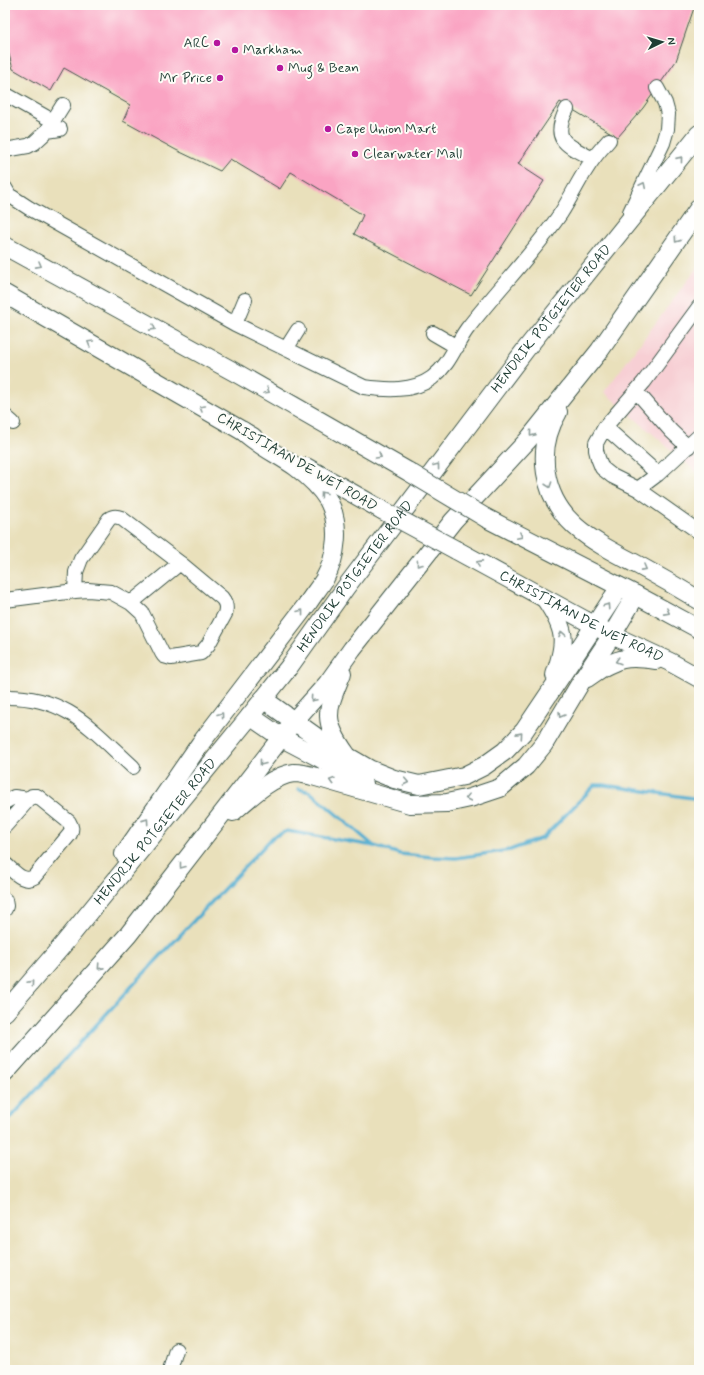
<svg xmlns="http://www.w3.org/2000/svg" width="704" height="1375" font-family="Mynerve,sans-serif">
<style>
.built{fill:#f7cfd4}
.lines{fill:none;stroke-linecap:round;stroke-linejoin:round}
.stream{stroke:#52add0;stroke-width:3.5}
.building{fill:#faa4c3}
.minor-casing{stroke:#3d5548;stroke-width:16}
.major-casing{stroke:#3d5548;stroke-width:20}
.minor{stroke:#fff;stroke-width:14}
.major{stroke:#fff;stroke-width:18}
.major-bridge-casing{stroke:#3d5548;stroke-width:20;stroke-linecap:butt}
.major-bridge{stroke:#fff;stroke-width:18}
.oneway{stroke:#8f9e9a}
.poi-dot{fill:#b5179e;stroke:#fdfcf7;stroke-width:1.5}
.labels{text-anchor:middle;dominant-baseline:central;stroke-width:4;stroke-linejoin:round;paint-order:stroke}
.poi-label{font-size:14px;fill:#1f3d34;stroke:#fdfcf7;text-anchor:start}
.street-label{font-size:14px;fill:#1f3d34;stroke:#fdfcf7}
</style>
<rect width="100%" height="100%" fill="#fdfcf7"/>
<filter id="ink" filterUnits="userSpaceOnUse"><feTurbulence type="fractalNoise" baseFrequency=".025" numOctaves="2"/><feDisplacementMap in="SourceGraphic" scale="8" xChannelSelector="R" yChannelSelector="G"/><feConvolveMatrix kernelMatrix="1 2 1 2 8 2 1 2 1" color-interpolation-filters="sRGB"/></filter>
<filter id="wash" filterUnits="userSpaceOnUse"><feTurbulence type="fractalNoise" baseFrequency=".012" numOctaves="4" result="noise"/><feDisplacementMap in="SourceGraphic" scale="16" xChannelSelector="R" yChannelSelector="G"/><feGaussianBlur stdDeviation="0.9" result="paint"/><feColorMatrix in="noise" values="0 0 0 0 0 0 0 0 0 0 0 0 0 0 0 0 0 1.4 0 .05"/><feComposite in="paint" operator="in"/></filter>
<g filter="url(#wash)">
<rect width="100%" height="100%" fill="#e9e0bb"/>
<path class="built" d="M 699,265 L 699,474 L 604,392 Z"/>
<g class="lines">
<path class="stream" d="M 299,789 L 310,792 L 374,846 L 400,854 L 432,857 L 456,858 L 510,850 L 543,838 L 595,785 L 604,785 L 699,799
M 5,1124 L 133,985 L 273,837 L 287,831 L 374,846"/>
</g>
<g id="blocks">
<path class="building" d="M 5,5 L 695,5 L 676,61 L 643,108 L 618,137 L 560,102 L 518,164 L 544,181 L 471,295 L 354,234 L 363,215 L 291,172 L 280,189 L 230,159 L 220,171 L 176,150 L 123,121 L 130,105 L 64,68 L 51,91 L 13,69 L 6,44 L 5,45 Z"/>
</g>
</g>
<g filter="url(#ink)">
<use href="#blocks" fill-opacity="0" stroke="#3d5548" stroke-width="1"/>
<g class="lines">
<g class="minor-casing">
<path id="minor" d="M 5,94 L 53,121 L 47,131
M 567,109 C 550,141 567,145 593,159
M 53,121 L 63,105
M 5,150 L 28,146 L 34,143 L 47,131 L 60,129
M 5,188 L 9,195 L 29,208 L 235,324 L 364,387 C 386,390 413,392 432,378 C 451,363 454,347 467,329 C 497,290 533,254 561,213 C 572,196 581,175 594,158 C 598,152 604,146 609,140
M 630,212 L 663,143 L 667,129 L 668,114 L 665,103 L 657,88
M 699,307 L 644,382 L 605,427 L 596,443 L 596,450 L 598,458 L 602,468 L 612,476 L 638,489 L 699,532
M 235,324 L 245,300
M 433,333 L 457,347
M 286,349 L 298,330
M 636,391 L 671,431 L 688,447
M 5,416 L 13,423
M 605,427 L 658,474
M 638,489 L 658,474 L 699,436
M 5,600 L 75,591 L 88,590 L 111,592 L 131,603 L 142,613 L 162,653 L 164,656 L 171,658 L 201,653 L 208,645 L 225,614 C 227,607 226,603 222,598 L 180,563 L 121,518 C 116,516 113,516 109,519 L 81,559 L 76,572 L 75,591
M 131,603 L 180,563
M 5,697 C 67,696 91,729 133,767
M 5,802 L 14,797 L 29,799
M 5,826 L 29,799 L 32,796 L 37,796 L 69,822 C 72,827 72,829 70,834 L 34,877 C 23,884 13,870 5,864
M 5,900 L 6,906 L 5,909
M 170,1370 L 176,1350"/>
</g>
<g class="major-casing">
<g id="major">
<path d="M 5,246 L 238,374 L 409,472"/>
<path d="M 5,294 L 253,437"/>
<path d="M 558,412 C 535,450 543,497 575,526 C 593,542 617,554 638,565 C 658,576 679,588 699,600"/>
<path d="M 306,467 L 382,510"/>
<path d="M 486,518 L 636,595 L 699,629"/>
<path id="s1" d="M 456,550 L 612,635 L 670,662 L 699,678"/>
<path d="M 546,600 C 566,630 567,641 555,675"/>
<path d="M 342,673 C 327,710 321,719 346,754"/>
<path d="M 587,678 C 595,673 603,666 612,663 C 626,656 641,658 656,660"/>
<path d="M 263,699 L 326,744 L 369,769 L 394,779 L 419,785 L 464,776 L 484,766 L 505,751 L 524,731 L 569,664 L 620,587"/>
<path d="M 250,716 L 282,738 L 320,758 L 364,784"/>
<path d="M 233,812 C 249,798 273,775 294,773 C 302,773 309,775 316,777 L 410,804 L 447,803 L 470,798 L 500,788 L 526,766 L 544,744 L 581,682 L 612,635 L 636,595"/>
<path d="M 124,854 L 200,744 L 308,603 C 313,595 319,588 324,580 C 337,557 341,524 328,500 C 320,487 308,476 296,467 C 278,454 260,447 243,431"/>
<path id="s2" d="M 5,1012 L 62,946 L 250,716 L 289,667 L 346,587 L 526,349 L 699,134"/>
<path d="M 5,1073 L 128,935 L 294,721 L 327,684 L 352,649 L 453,521 L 528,440 L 600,350 L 699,208"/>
</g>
</g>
<use href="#minor" class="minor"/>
<use href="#major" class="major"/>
<g class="major-bridge-casing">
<path id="major-bridge" d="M 409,472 L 486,518
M 382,510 L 456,550"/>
</g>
<use href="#major-bridge" class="major-bridge"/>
</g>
<defs><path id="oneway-chevron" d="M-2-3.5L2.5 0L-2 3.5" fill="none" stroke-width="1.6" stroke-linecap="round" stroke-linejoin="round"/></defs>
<g class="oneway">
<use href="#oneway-chevron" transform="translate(680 159) rotate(-51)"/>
<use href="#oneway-chevron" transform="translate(643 185) rotate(-64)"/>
<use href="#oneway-chevron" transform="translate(677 240) rotate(125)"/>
<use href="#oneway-chevron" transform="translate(39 265) rotate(29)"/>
<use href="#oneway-chevron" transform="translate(153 328) rotate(29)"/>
<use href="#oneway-chevron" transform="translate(90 343) rotate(-150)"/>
<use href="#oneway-chevron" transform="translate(267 391) rotate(30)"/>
<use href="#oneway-chevron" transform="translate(202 408) rotate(-150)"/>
<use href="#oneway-chevron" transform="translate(532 434) rotate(129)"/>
<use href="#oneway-chevron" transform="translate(379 456) rotate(30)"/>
<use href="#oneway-chevron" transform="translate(437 466) rotate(-53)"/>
<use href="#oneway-chevron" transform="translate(549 485) rotate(71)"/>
<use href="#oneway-chevron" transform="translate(323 494) rotate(-126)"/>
<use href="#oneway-chevron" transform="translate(520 536) rotate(27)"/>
<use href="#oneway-chevron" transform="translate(479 563) rotate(-151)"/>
<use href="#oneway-chevron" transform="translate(419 564) rotate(128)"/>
<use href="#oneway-chevron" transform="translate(644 568) rotate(29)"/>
<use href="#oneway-chevron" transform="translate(607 606) rotate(-56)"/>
<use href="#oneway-chevron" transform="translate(301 612) rotate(-52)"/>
<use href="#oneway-chevron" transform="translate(667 612) rotate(28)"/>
<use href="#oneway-chevron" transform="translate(562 634) rotate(-101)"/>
<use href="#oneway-chevron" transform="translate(618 661) rotate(163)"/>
<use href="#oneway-chevron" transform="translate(313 699) rotate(131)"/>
<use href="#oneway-chevron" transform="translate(221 715) rotate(-53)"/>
<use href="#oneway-chevron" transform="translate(561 715) rotate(121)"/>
<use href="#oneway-chevron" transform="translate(520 735) rotate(-48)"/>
<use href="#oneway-chevron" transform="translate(262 763) rotate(128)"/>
<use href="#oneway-chevron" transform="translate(332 781) rotate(-163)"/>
<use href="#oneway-chevron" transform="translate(406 782) rotate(12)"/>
<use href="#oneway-chevron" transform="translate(468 798) rotate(166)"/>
<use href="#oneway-chevron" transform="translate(146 821) rotate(-55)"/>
<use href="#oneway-chevron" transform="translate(182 866) rotate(128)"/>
<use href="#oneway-chevron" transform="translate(100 967) rotate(132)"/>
<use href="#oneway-chevron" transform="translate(31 983) rotate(-49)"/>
</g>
</g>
<g class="poi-dot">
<circle cx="217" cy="43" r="4"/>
<circle cx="235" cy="50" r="4"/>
<circle cx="280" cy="68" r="4"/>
<circle cx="220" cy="78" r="4"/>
<circle cx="328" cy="129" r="4"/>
<circle cx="355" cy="154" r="4"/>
</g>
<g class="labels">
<g class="poi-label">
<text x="209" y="43" text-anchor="end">ARC</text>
<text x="243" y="50">Markham</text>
<text x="288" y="68">Mug &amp; Bean</text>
<text x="212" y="78" text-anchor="end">Mr Price</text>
<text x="336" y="129">Cape Union Mart</text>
<text x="363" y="154">Clearwater Mall</text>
</g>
<g class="street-label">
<text stroke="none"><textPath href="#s2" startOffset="883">HENDRIK POTGIETER ROAD</textPath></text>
<text transform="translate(297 462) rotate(30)">CHRISTIAAN DE WET ROAD</text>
<text stroke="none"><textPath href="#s2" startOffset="559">HENDRIK POTGIETER ROAD</textPath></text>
<text stroke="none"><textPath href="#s1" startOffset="142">CHRISTIAAN DE WET ROAD</textPath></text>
<text stroke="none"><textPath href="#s2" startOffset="235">HENDRIK POTGIETER ROAD</textPath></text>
</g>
</g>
<rect width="704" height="1375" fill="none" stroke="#fdfcf7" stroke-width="20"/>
<g transform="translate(662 42) rotate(85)" stroke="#fdfcf7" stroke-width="3" paint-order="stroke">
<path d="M0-3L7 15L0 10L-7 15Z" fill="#1f3d34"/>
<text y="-6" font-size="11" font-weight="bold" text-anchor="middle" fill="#1f3d34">N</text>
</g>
</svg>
